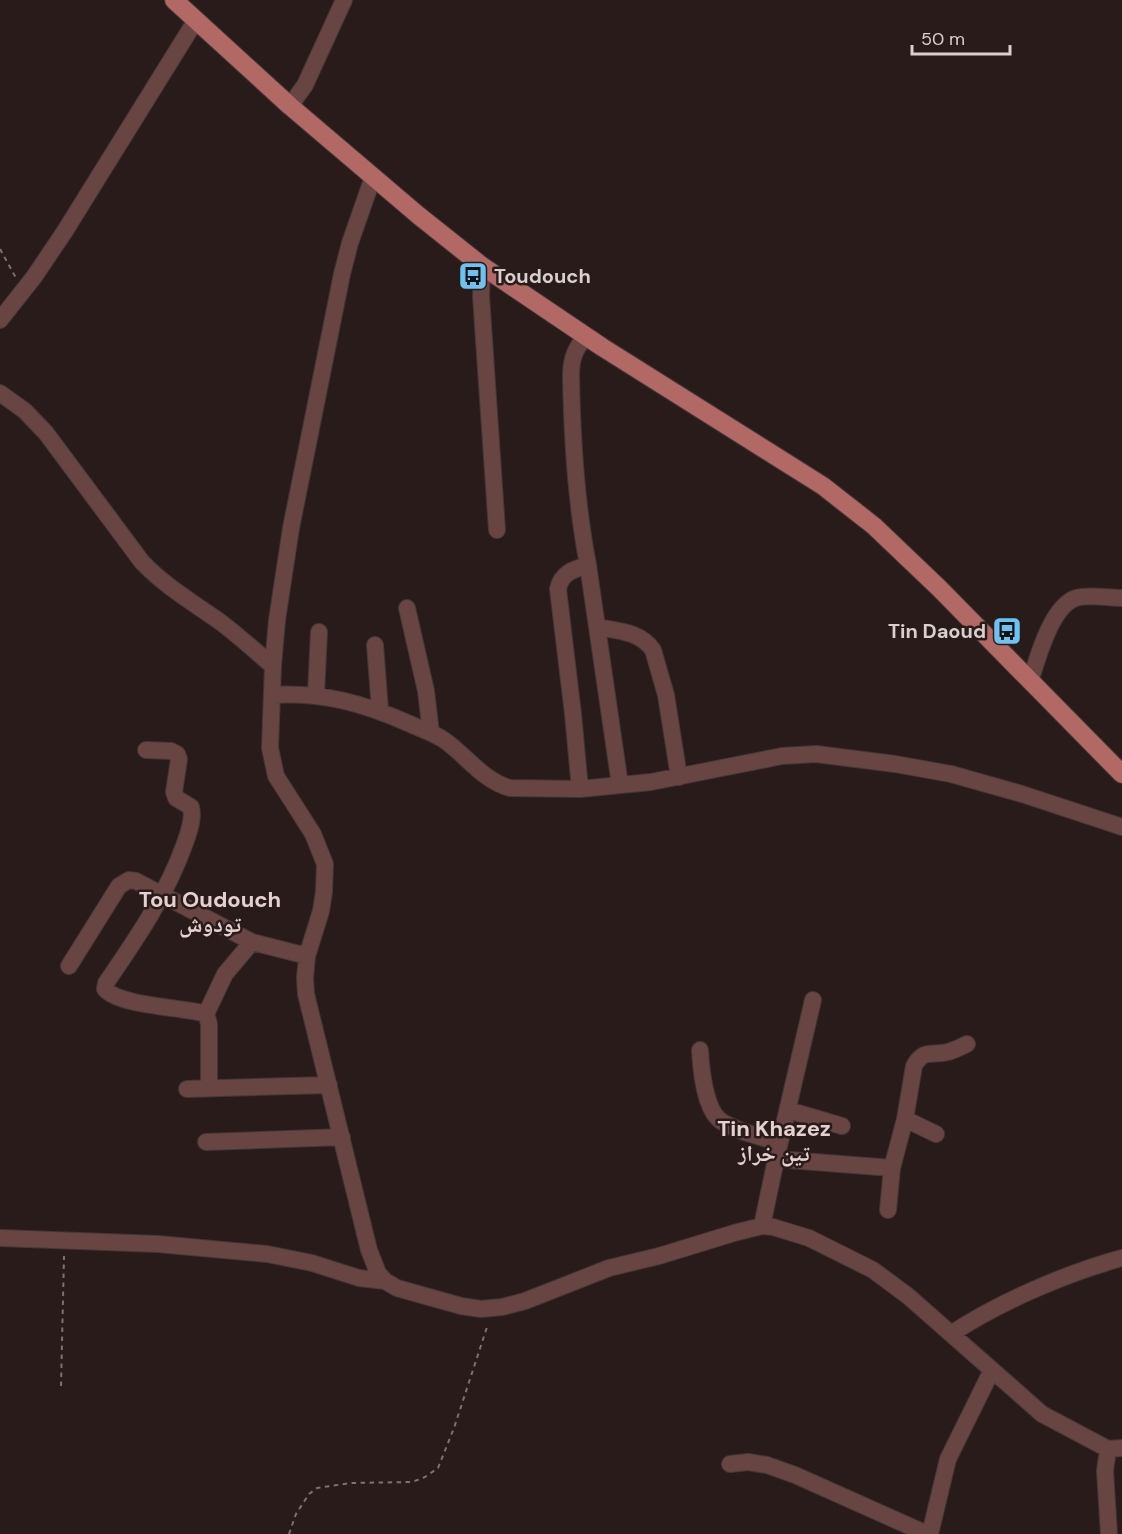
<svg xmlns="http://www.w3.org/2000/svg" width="1122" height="1534" font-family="'DM Sans','Noto Naskh Arabic',sans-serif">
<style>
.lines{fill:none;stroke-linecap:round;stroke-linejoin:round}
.minor-casing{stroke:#443837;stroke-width:18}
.major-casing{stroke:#443837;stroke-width:20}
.path{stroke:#7d7271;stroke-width:2;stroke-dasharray:4.5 4.5;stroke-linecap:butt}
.minor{stroke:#684543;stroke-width:16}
.major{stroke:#b26965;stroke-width:18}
.labels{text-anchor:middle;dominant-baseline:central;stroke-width:5;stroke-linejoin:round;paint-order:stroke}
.poi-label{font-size:20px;font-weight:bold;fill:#d9cfce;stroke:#281b1a;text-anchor:start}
.quarter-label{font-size:22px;font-weight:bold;fill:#e4d1cf;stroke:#281b1a}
</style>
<rect width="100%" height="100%" fill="#281b1a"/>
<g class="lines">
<g class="minor-casing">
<path id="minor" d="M 290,106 L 305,85 L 344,0
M 373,177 L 350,243 L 342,274 L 291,528 L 277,620 L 273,666 L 270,748 L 276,776 L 313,834 L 325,864 L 324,892 L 321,911 L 307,956 L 305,978 L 306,994 L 369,1250 L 378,1273 L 385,1281 L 397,1288 L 461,1306 L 481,1309 L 502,1307 L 525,1301 L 609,1268 L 659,1256 L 734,1233 L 762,1226 L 773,1227 L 809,1238 L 873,1270 L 908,1296 L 1042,1414 L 1108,1449 L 1122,1448
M 482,266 L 481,296 L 497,530
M 0,320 L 34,277 L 65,231 L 196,20
M 587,336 C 575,347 571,359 571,375 C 572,439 576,503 588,565
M 0,393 L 25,411 L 46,433 L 142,562 C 165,586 192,602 219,621 C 238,635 255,651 273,666
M 407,608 L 426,691 L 431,733
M 597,627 C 617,631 640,631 653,650 L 666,695 L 679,777
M 375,645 L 380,710
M 1030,682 C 1037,660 1051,606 1076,598 C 1089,594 1108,598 1122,598
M 316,694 L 319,632
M 272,695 C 323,692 363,703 410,724 C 421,729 434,733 444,740 C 466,755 483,781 510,788 L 580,789 L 651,782 L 782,756 L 816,754 L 895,764 L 951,774 L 1022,794 L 1122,827
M 146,750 L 171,751 L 177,754 L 179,759 L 174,792 L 176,798 L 191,807 C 194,818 189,832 185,843 C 167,894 137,938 106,983 L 105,989 C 119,1006 183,1007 206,1014 L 209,1024 L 209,1087
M 580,789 L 573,714 L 558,589 C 561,573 574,569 588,565 L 620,785
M 69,966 L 119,886 L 129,880 L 136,881 L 252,942 L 307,956
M 206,1014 L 225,974 L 252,942
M 700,1050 C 701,1069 705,1110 721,1121 C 737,1132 761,1136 779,1143
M 187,1089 L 329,1085
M 788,1110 L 842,1126
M 905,1119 L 936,1134
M 206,1142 L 342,1137
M 776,1159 L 813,1000
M 888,1210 L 892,1168 L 905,1119 L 914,1066 C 924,1048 932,1056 948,1052 C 955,1050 961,1047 967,1044
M 762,1226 L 776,1159 L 892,1168
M 0,1238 L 158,1244 L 267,1254 L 312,1263 L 359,1278 L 385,1281
M 951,1334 C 999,1302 1067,1273 1122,1258
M 1108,1449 L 1105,1471 L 1109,1534
M 730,1464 L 748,1462 L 767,1465 L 795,1475 L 927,1534
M 930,1534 L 948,1459 L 992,1370"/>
</g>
<g class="major-casing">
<path id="major" d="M 174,0 L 290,106 L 418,215 L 482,266 L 602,347 L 823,486 L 874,526 L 939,588 L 1122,774"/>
</g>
<path class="path" d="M 0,249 L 16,278
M 61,1386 L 64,1256
M 289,1534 L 296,1514 L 309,1494 L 317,1488 L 351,1483 L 412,1482 L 425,1477 L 438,1468 L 454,1428 L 488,1324"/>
<use href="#minor" class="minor"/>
<use href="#major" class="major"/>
</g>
<defs>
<g id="bus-square" transform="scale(1.5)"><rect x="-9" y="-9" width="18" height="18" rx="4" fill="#6cc3f2" stroke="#281b1a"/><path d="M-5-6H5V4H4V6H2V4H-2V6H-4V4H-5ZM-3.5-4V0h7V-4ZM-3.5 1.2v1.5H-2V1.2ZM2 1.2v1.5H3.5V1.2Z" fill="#111"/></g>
</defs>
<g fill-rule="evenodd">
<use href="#bus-square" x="473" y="276"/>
<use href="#bus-square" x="1007" y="631"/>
</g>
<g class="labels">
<g class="poi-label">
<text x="494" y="276">Toudouch</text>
<text x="986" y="631" text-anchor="end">Tin Daoud</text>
</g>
<g class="quarter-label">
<text x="210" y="899">Tou Oudouch<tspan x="210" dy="25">تودوش</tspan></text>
<text x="774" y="1128">Tin Khazez<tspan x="774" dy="25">تين خراز</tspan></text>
</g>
</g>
<path d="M912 45v9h98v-9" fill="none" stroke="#d9cfce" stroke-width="3"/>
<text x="921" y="45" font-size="18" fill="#d9cfce" stroke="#281b1a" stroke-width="4.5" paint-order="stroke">50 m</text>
</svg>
